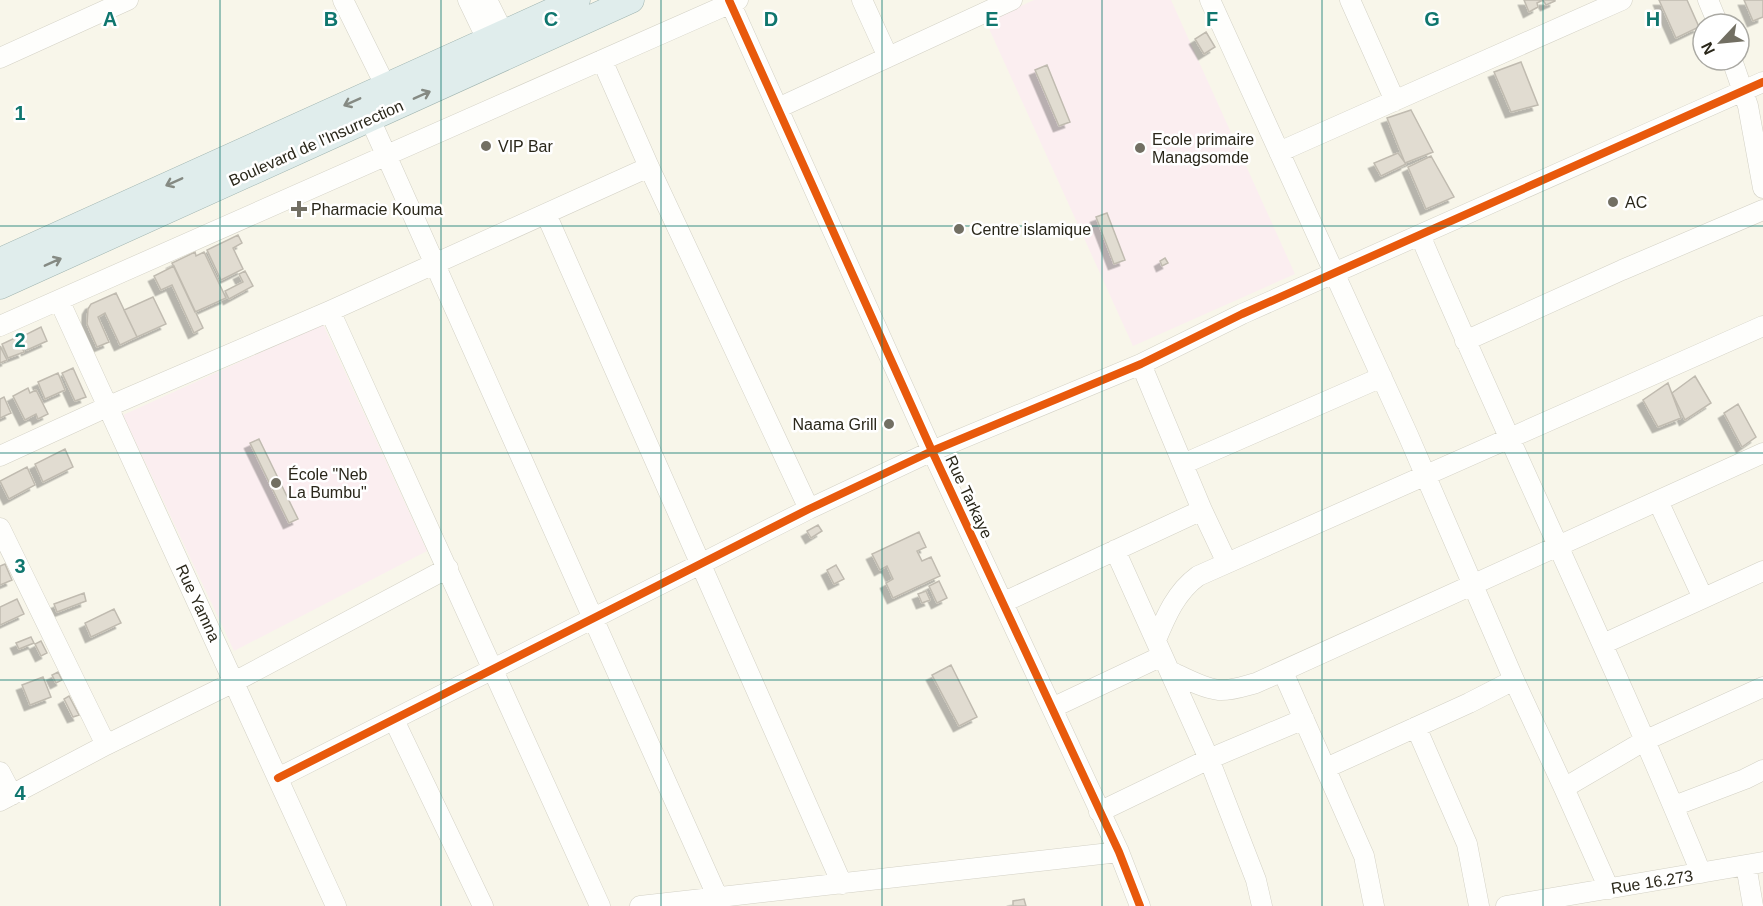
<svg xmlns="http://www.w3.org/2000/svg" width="1763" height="906" font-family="Helvetica,sans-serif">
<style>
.education{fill:#fbeef0}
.building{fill:#e1dcd1;stroke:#c0bbb0;stroke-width:1.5;filter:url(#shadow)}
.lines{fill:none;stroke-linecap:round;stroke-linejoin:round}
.minor-casing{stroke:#d3d1c5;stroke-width:21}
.major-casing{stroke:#9eb3af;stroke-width:27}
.minor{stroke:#fefefc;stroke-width:20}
.major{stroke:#e0edec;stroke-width:26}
.cycleway-casing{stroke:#fff;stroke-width:11}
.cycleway{stroke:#e8590c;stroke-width:8}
.oneway{stroke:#858a83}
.grid{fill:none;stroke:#0f766e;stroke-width:1.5;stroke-opacity:0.55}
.poi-dot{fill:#726f63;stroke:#fff;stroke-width:2}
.labels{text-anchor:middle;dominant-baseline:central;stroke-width:5;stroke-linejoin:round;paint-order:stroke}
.poi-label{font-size:16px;fill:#2a271a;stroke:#fff;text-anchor:start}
.street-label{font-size:16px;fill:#2a271a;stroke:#fff}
.grid-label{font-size:20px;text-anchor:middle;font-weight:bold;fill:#0f766e;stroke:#fff;stroke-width:5;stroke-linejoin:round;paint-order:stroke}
</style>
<defs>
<filter id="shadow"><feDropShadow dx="-5.5" dy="5.5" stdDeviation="0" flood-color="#0004"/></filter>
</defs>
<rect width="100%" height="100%" fill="#f8f6ea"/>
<path class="education" d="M 1034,0 L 1171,0 L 1295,274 L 1133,346 L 986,22 Z
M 323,324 L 427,551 L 234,651 L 123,415 Z"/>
<path class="building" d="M 1524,0 L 1555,0 L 1555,1 L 1546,5 L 1543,0 L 1537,3 L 1538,7 L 1529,12 Z
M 1659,0 L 1687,0 L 1699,27 L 1676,38 Z
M 1744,0 L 1763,0 L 1763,17 L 1753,21 Z
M 1206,32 L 1215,47 L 1204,54 L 1195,39 Z
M 1521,62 L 1538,105 L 1511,112 L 1494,72 Z
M 1047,65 L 1070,122 L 1059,126 L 1035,70 Z
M 1411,110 L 1433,152 L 1405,163 L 1387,118 Z
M 1398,153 L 1406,164 L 1381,176 L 1374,163 Z
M 1431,156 L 1454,197 L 1426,209 L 1408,167 Z
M 1107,213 L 1125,260 L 1114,264 L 1096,217 Z
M 238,235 L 242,243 L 233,248 L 243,269 L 221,280 L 207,250 Z
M 195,252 L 196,256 L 204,252 L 226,298 L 195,312 L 172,263 Z
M 1165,258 L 1168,263 L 1162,266 L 1160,261 Z
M 174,266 L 203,328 L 194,333 L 172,285 L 161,290 L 154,276 Z
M 245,271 L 253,286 L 229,299 L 225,291 L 243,282 L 239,274 Z
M 116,293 L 137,337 L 120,345 L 105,313 L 98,317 L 109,342 L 97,347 L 87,324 L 88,309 L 91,304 Z
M 153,297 L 166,324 L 137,337 L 124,310 Z
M 41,327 L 47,341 L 27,350 L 21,337 Z
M 17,337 L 24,352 L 8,358 L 2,344 Z
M 0,346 L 7,360 L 0,363 Z
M 73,368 L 86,397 L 75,401 L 62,373 Z
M 58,373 L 65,390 L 45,399 L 38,382 Z
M 1695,376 L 1711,403 L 1685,420 L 1672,393 Z
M 1668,383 L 1681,418 L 1658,427 L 1643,400 Z
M 28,388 L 30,393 L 36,390 L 48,414 L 38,419 L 36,414 L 25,420 L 13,396 Z
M 4,397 L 11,413 L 0,418 L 0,399 Z
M 1738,404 L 1756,437 L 1742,447 L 1724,413 Z
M 259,439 L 298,519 L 289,523 L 250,443 Z
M 65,449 L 73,467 L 43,482 L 35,464 Z
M 27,467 L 35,485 L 9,499 L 0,481 Z
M 818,525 L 822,531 L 811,538 L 807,531 Z
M 919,532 L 926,547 L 917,551 L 922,561 L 931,557 L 940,576 L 893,598 L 886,583 L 893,579 L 887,566 L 880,570 L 872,554 Z
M 5,564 L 12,580 L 0,585 L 0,566 Z
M 836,565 L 844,579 L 834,584 L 827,570 Z
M 939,581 L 947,598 L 937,603 L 929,586 Z
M 926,591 L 930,600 L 922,603 L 918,594 Z
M 84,593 L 86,601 L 57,612 L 54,604 Z
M 17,599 L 24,614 L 0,625 L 0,607 Z
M 114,609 L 121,623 L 91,637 L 85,623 Z
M 31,637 L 34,643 L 19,649 L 16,643 Z
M 41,641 L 47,653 L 41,656 L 35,644 Z
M 951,665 L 977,717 L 959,726 L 932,675 Z
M 58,672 L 62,680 L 56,683 L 52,675 Z
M 43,677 L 51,697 L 30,705 L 22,685 Z
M 69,696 L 79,715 L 73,717 L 64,699 Z
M 1024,899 L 1026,906 L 1013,906 L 1013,901 Z"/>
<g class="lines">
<g class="minor-casing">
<path id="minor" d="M 343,0 L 386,87
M 468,0 L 493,52
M 487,0 L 510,46
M 729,0 L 932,451 L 1119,852 L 1140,906
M 862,0 L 888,57
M 1210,0 L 1408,435 L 1514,680 L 1564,788 L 1609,889
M 1350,0 L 1395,101
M 1708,0 L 1718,24
M 0,58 L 128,0
M 602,60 L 649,167 L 809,509
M 1732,60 L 1748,106 L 1763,188
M 778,108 L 1012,0
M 370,119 L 718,898
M 1279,152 L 1622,0
M 546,214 L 842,884
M 1420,235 C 1511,449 1613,658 1701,873
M 59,300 L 336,906
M 330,311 L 600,906
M 0,326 L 738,0
M 1465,341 L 1622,270 L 1763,210
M 1141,364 L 1202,510 L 1227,563
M 0,456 L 107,407 L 330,311 L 649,167
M 1183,464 L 1382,377
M 1658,501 L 1703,598
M 0,528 L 106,745
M 1115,550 L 1209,759 L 1256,880 L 1262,906
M 1004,602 L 1202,510
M 1156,640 C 1166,616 1176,592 1198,576 L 1763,326
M 1603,644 L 1763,571
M 1170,671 C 1185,678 1202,688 1219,690 C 1231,691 1244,686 1256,683 L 1763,453
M 1283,672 L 1364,856 L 1374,906
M 1052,708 L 1162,656
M 394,720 L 483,906
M 1416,727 L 1467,844 L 1479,906
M 1326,768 L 1469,703 L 1514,680
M 0,772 L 12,795
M 278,778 L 809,509 L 932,451 L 1141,364 L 1242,314 L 1763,82
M 1564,788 L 1644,741 L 1763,687
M 0,801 L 106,745 L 234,682 L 448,568
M 1674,806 L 1745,779 L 1763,770
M 1099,812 L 1209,759 L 1304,719
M 1746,865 L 1753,906
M 640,906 L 1119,852
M 1506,906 L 1763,862"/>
</g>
<g class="major-casing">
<path id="major" d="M 0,261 L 577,0
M 0,286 L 631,0"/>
</g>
<use href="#minor" class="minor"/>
<use href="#major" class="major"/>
<g class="cycleway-casing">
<path id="cycleway" d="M 729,0 L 932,451 L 1119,852 L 1140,906
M 278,778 L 809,509 L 932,451 L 1141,364 L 1242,314 L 1763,82"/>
</g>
<use href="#cycleway" class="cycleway"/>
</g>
<defs><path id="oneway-shaft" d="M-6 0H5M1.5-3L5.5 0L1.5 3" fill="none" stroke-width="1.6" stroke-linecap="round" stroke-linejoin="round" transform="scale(1.5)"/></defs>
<g class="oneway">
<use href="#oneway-shaft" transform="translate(422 95) rotate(-24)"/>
<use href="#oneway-shaft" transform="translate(352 102) rotate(156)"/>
<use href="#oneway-shaft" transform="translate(174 182) rotate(156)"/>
<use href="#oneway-shaft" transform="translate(53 262) rotate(-24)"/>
</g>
<path class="grid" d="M 220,0 L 220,906M 441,0 L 441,906M 661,0 L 661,906M 882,0 L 882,906M 1102,0 L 1102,906M 1322,0 L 1322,906M 1543,0 L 1543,906M 0,226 L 1763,226M 0,453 L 1763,453M 0,680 L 1763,680"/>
<g class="poi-dot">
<circle cx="486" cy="146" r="6"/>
<circle cx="1140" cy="148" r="6"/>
<circle cx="1613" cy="202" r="6"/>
<path d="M296 200h6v6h6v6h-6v6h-6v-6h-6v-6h6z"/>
<circle cx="959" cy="229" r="6"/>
<circle cx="889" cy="424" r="6"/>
<circle cx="276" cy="483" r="6"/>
</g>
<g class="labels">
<g class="poi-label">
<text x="1152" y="139">Ecole primaire<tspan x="1152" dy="18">Managsomde</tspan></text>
<text x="498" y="146">VIP Bar</text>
<text x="1625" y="202">AC</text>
<text x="311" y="209">Pharmacie Kouma</text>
<text x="971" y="229">Centre islamique</text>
<text x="877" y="424" text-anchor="end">Naama Grill</text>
<text x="288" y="474">École "Neb<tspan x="288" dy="18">La Bumbu"</tspan></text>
</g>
<g class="street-label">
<text transform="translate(316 143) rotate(-24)">Boulevard de l'Insurrection</text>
<text transform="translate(969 497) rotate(65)">Rue Tarkaye</text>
<text transform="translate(198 603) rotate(65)">Rue Yamna</text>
<text transform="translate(1652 882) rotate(-9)">Rue 16.273</text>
</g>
</g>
<g class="grid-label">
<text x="110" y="26">A</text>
<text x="331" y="26">B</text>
<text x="551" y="26">C</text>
<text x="771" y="26">D</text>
<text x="992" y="26">E</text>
<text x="1212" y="26">F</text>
<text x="1432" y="26">G</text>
<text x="1653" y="26">H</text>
<text x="20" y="120">1</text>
<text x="20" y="347">2</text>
<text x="20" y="573">3</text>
<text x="20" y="800">4</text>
</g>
<g transform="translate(1721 42) rotate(244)"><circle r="28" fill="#ffffff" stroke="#aaa9a3" stroke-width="1.5"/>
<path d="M0-4.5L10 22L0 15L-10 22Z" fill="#726f63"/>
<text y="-9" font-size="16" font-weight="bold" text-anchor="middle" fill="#2a271a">N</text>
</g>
</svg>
